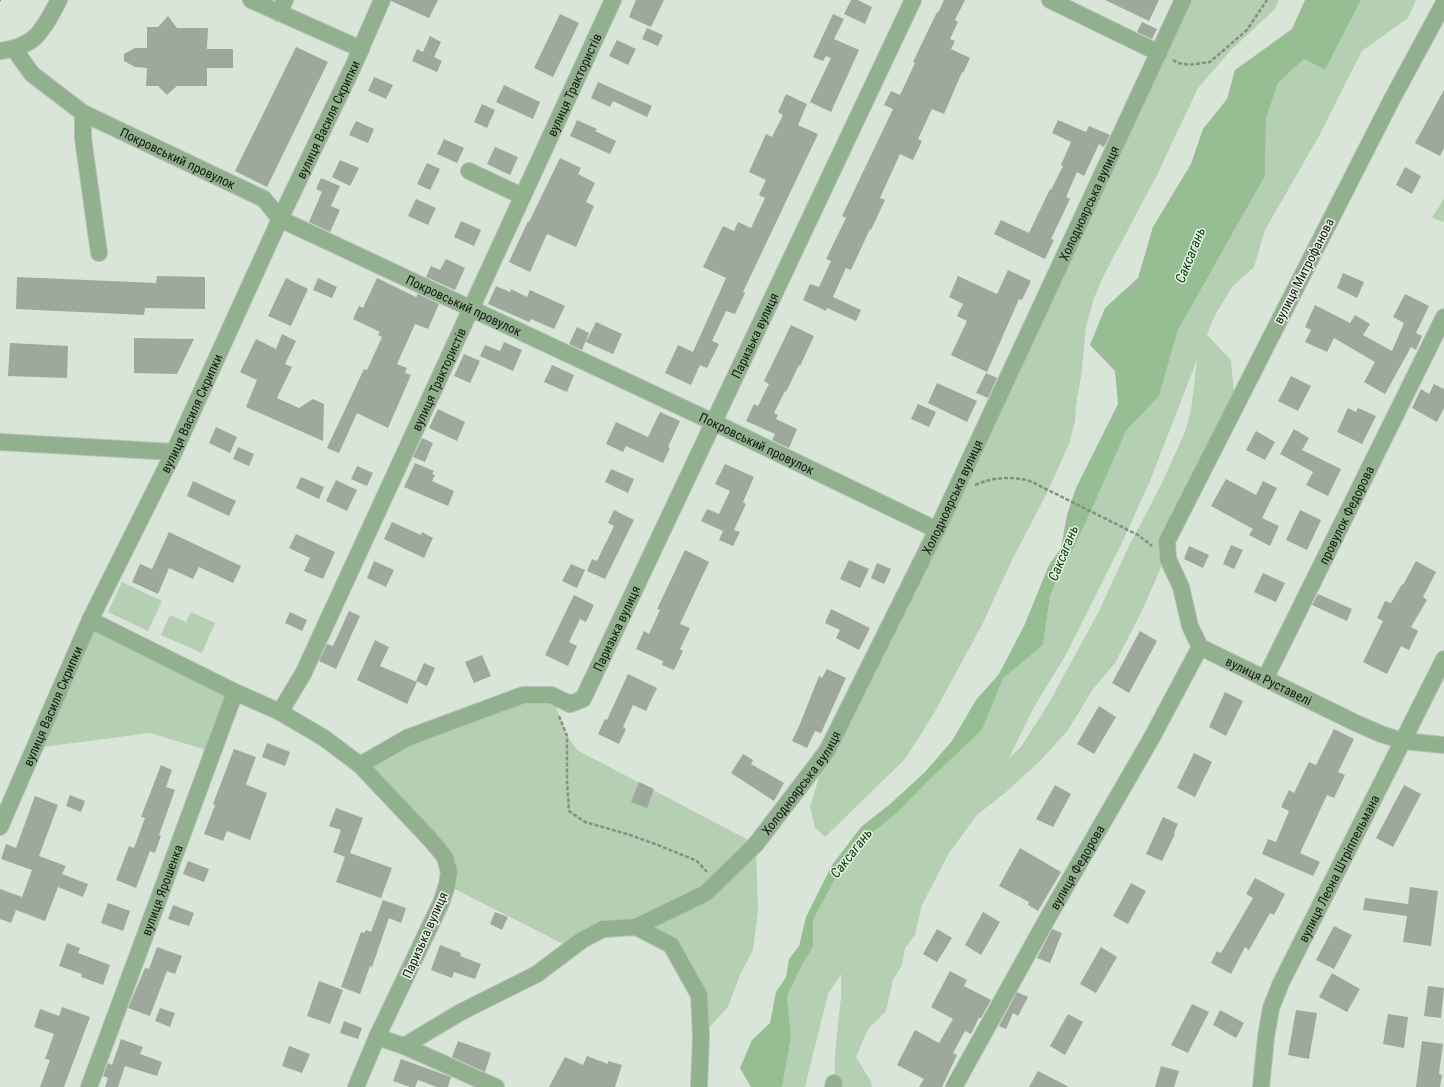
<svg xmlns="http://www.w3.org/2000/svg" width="1444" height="1087" font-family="'Roboto Condensed',sans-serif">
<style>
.green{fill:#b5cfb2;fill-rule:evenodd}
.water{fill:#97bd92}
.building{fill:#9ea89d}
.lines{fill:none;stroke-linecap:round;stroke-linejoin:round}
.minor-casing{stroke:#b7c0b6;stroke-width:18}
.path{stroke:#868e85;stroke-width:2.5;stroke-dasharray:4 2;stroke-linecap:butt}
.minor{stroke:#91b08d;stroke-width:16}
.labels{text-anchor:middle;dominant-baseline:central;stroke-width:3;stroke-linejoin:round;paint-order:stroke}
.street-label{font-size:13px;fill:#151814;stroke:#e7f2e6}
.water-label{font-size:14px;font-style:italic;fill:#013900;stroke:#e7f2e6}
</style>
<rect width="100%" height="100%" fill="#dae5d9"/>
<path class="green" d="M 1183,0 L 1279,0 L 1275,9 L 1232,49 L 1198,88 L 1157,175 L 1105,273 L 1094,298 L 1086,327 L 1081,377 L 1076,405 L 1075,421 L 1069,444 L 1046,495 L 1012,560 L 983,623 L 933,715 L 905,759 L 825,837 L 815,828 L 810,807 L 827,751 Z
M 1361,0 L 1386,0 L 1386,1 L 1388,0 L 1416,0 L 1408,18 L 1362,51 L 1319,136 L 1265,230 L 1254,267 L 1232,287 L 1214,317 L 1207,335 L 1231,360 L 1234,393 L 1156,579 L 1140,615 L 1115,663 L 1093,689 L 1068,730 L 1041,760 L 1005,793 L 977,815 L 949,853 L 922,905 L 915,935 L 905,948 L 902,965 L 893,980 L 886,1011 L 868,1029 L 856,1057 L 870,1080 L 872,1087 L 834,1087 L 835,1053 L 841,997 L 841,974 L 828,994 L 805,1087 L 782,1087 L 791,1038 L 787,996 L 802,965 L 813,947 L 813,920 L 839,872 L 868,836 L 897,813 L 927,782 L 982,730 L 1003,677 L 1043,645 L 1050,597 L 1059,574 L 1073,549 L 1092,509 L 1126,431 L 1159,396 L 1178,330 L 1265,176 L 1266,119 L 1278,83 L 1304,59 L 1321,68 L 1334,53 ZM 1197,360 L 1191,410 L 1185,432 L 1162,483 L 1128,548 L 1099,611 L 1049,703 L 1021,747 L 1009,758 L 1034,707 L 1067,653 L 1121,545 L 1150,481 Z
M 1444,198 L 1444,222 L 1432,218 Z
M 122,582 L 162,601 L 148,631 L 108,612 Z
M 191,612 L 215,623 L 202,653 L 161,635 L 170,615 L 186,622 Z
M 90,620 L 235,692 L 213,752 L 150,733 L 35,748 Z
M 551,695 L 567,736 L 577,750 L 756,844 L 758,911 L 753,950 L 740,975 L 728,1007 L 701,1036 L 699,995 L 671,945 L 636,927 L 603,929 L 571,948 L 447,885 L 449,872 L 360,765 L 407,738 Z"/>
<path class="water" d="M 1305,0 L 1361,0 L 1325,70 L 1304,59 L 1278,83 L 1266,119 L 1265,176 L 1178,330 L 1159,396 L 1126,431 L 1092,509 L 1073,549 L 1059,574 L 1050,597 L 1043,645 L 1003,678 L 982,730 L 927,782 L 897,813 L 868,836 L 839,872 L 813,920 L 813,947 L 802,965 L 787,996 L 791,1038 L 782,1087 L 751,1087 L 740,1068 L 752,1040 L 770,1023 L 776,992 L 786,977 L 789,959 L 799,946 L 806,917 L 832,865 L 861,827 L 889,805 L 925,772 L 952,741 L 976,700 L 999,674 L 1024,626 L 1049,565 L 1061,548 L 1067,515 L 1076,488 L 1118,404 L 1115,371 L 1090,345 L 1105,308 L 1138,278 L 1153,227 L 1191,164 L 1203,129 L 1227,99 L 1235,70 L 1292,29 Z"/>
<path class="building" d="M 391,0 L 438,0 L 429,18 L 391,1 Z
M 636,0 L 664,0 L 651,27 L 629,17 Z
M 851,0 L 858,0 L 872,7 L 865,24 L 844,14 Z
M 944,0 L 965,0 L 955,20 L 958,22 L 950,39 L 955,41 L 951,49 L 970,58 L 963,73 L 962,72 L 944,114 L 932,109 L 918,139 L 922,141 L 913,160 L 900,154 L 880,198 L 885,200 L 871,230 L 870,229 L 851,270 L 846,268 L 833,297 L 861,310 L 856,321 L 827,308 L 826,311 L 803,300 L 810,284 L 819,287 L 831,261 L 826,259 L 846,218 L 842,216 L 893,109 L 884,105 L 891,91 L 900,95 L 915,63 L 913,62 L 937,12 L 938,13 Z
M 1105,0 L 1159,0 L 1149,21 Z
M 560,14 L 579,23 L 553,77 L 534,68 Z
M 833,14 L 844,19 L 834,39 L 859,50 L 831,112 L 810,102 L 831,58 L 826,56 L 823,61 L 813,57 Z
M 168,16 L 177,28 L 208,28 L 207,49 L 233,49 L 233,68 L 207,68 L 207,86 L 177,86 L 167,95 L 158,86 L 146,86 L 147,68 L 135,67 L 124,61 L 124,54 L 135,48 L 147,48 L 147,27 L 158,27 Z
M 1142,22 L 1157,29 L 1152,39 L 1137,32 Z
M 647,28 L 663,35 L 658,46 L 642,39 Z
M 430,36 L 441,42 L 434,57 L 442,61 L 437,72 L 412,61 L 417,49 L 423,52 Z
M 617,40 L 636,49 L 628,65 L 609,56 Z
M 296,47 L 328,62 L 267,187 L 235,171 Z
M 374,77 L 393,85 L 386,99 L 368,91 Z
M 598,82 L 652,106 L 647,117 L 613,101 L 610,107 L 591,98 Z
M 504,85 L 540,102 L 533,119 L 496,102 Z
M 1444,90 L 1444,148 L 1440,156 L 1415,143 Z
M 786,94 L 807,104 L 798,125 L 818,134 L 743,292 L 745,293 L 735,314 L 726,311 L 712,341 L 719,344 L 707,368 L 700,365 L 691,385 L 665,373 L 678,345 L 693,352 L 726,278 L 703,267 L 723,226 L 734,231 L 738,222 L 751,228 L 765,198 L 759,195 L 766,180 L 749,172 L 766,134 L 772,137 L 783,115 L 778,112 Z
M 482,104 L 495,110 L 487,128 L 474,122 Z
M 577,120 L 597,129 L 595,131 L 616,141 L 610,154 L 570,136 Z
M 1058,120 L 1086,132 L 1089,126 L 1110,135 L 1104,147 L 1099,144 L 1084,176 L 1077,172 L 1066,197 L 1070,199 L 1051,239 L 1054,240 L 1045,259 L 994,234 L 1001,220 L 1029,233 L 1050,189 L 1051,190 L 1063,166 L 1061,165 L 1071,142 L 1052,133 Z
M 356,121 L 374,129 L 368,143 L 349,135 Z
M 444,139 L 464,148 L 457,163 L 437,154 Z
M 495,147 L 518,157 L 510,175 L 487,164 Z
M 560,158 L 581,168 L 578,174 L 595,183 L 586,202 L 594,206 L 576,247 L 547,234 L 530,272 L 509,262 L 528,221 L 529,222 Z
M 340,160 L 359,168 L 350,186 L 332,177 Z
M 427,163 L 440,169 L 430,190 L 417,184 Z
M 1405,167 L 1421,176 L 1412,194 L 1396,185 Z
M 321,178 L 340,186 L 331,206 L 340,210 L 330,232 L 309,222 L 322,192 L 316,189 Z
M 416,199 L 436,208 L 428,225 L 408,216 Z
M 461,221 L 481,230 L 474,246 L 454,237 Z
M 446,259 L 465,268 L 455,290 L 426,277 L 431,266 L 440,270 Z
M 1008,270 L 1031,281 L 1022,300 L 1019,299 L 987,372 L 951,355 L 967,321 L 957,316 L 963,304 L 949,297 L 958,276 L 997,294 Z
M 1343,273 L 1364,282 L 1357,298 L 1337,288 Z
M 157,276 L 205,277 L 205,309 L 145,308 L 144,315 L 16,309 L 17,277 L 156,283 Z
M 286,278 L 308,289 L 291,326 L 268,316 Z
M 318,278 L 337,287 L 332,298 L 313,290 Z
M 377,278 L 416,297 L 418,294 L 439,304 L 428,329 L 415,324 L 397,364 L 407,368 L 405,373 L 411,375 L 388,428 L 357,413 L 339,453 L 327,448 L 364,369 L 367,370 L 382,337 L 378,335 L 380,332 L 353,319 L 359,306 L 363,308 Z
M 496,286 L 510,292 L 511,289 L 527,297 L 530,290 L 565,306 L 554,329 L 531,319 L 529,322 L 488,304 Z
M 1405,294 L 1429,306 L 1416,333 L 1422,336 L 1416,350 L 1411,347 L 1385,394 L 1364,382 L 1375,362 L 1334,338 L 1327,352 L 1305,342 L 1311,330 L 1305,327 L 1315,305 L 1350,323 L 1355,315 L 1370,324 L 1363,335 L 1392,351 L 1404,323 L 1393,317 Z
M 596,322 L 622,334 L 613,354 L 586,342 Z
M 791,325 L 814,336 L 800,366 L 799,365 L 786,392 L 785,391 L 774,413 L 778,415 L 776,419 L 797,429 L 789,448 L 772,440 L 775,434 L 746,421 L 754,404 L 758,406 L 769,384 L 764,381 Z
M 577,327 L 589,333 L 582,350 L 569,344 Z
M 282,334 L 296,341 L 285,364 L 292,367 L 277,398 L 299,408 L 313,399 L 324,404 L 323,441 L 246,407 L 257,380 L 240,372 L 256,339 L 276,349 Z
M 134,338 L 194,339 L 177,374 L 134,373 Z
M 504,342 L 522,350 L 513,371 L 480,356 L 485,345 L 500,351 Z
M 10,343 L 68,346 L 67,378 L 8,376 Z
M 464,354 L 480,361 L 470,383 L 454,376 Z
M 552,365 L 574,375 L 567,392 L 544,382 Z
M 986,373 L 997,378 L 988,398 L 976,393 Z
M 1291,376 L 1311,386 L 1298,411 L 1278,401 Z
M 937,383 L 977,401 L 967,422 L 928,403 Z
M 1434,384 L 1444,389 L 1444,408 L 1437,422 L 1412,408 L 1421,389 L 1429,394 Z
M 918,404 L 936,412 L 929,427 L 911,419 Z
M 1348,408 L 1356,412 L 1358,408 L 1376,416 L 1362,444 L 1337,432 Z
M 438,409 L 465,422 L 457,441 L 429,428 Z
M 660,412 L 680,421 L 668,447 L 670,448 L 663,463 L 626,446 L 623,452 L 606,444 L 616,422 L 648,437 Z
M 216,427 L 237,437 L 230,453 L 209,443 Z
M 1294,429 L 1309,438 L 1302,450 L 1341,469 L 1328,496 L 1306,485 L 1313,472 L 1280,454 Z
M 1256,431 L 1275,442 L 1265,460 L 1246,450 Z
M 422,438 L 433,443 L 425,462 L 413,457 Z
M 238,447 L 254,454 L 249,466 L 233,459 Z
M 415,463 L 434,471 L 432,474 L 435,475 L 432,481 L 454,491 L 448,506 L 404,487 Z
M 725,464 L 754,477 L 743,502 L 746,504 L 734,530 L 740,532 L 733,546 L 719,540 L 723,531 L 701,521 L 707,509 L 719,514 L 730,491 L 715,484 Z
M 357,466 L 373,473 L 367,486 L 351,479 Z
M 611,469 L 634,479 L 628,493 L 605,482 Z
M 301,477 L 324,487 L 319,499 L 296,488 Z
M 1226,479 L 1256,495 L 1263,481 L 1277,488 L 1262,518 L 1279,526 L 1270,546 L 1249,535 L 1253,529 L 1211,506 Z
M 336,480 L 357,490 L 347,511 L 326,501 Z
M 193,481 L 236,501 L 229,516 L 187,496 Z
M 614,510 L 634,520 L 605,579 L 587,571 L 592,559 L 597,561 L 614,526 L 608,523 Z
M 1300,510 L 1321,520 L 1307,550 L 1286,540 Z
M 392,522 L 421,535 L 422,532 L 433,538 L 424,558 L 384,539 Z
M 169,532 L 241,566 L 233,583 L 199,567 L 193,579 L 169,568 L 158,594 L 132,582 L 140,564 L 152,569 Z
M 296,534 L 335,552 L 323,579 L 304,571 L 310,558 L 289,548 Z
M 1231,545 L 1243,550 L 1234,569 L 1223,564 Z
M 1189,546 L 1209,555 L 1203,568 L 1184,559 Z
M 685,550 L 709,562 L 680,624 L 690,628 L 680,649 L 683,651 L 674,670 L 662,665 L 663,661 L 636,649 L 644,631 L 649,634 L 660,610 L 657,609 Z
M 849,560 L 869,569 L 860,588 L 840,579 Z
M 374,561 L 394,570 L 386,587 L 367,578 Z
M 1416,561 L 1436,572 L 1423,597 L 1427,600 L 1411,627 L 1418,631 L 1409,650 L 1401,646 L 1387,674 L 1363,662 L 1383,621 L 1377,618 L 1385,601 L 1391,603 L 1402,584 L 1403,585 Z
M 877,563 L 891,569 L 884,584 L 871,578 Z
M 571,564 L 585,570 L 577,588 L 562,581 Z
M 1263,573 L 1285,583 L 1276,602 L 1254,592 Z
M 1318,594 L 1352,609 L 1347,621 L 1312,605 Z
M 574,595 L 594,605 L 586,622 L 580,619 L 569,642 L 577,646 L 568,666 L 545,655 Z
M 831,609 L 870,628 L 859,650 L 836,638 L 840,630 L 825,623 Z
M 349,611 L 360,616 L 336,669 L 319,661 L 327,644 L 333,646 Z
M 290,612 L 307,620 L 302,631 L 285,623 Z
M 1140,631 L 1157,641 L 1129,693 L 1112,683 Z
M 375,640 L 389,647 L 380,666 L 417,682 L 407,704 L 357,680 Z
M 482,655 L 491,676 L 474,683 L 465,662 Z
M 424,663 L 435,668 L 427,686 L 416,681 Z
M 827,669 L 846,678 L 821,733 L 815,731 L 807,748 L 792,741 L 800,724 L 819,676 L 822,678 Z
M 628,674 L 657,688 L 646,711 L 633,705 L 623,727 L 626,729 L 619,744 L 598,734 L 605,719 L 607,720 Z
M 1225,692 L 1243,701 L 1226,736 L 1209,727 Z
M 1099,706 L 1116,717 L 1094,754 L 1077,744 Z
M 1334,729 L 1354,739 L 1338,772 L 1345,775 L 1334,798 L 1327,795 L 1300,853 L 1320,862 L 1313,876 L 1262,854 L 1268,839 L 1276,842 L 1289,811 L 1281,807 L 1289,790 L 1294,793 L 1309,762 L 1316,765 Z
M 267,743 L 290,752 L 285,766 L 262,757 Z
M 234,749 L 256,757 L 246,784 L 247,785 L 267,793 L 250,840 L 227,831 L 223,841 L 204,834 L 215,805 L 213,804 Z
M 1194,753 L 1212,762 L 1195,797 L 1177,788 Z
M 743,754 L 753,760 L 751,764 L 784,783 L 774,801 L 731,773 Z
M 161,765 L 172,770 L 166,787 L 175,790 L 159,835 L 161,836 L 155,853 L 150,851 L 136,888 L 116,880 L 129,846 L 134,848 L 145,818 L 141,817 Z
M 639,782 L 654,789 L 647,808 L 631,802 Z
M 1055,785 L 1071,794 L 1053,827 L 1036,819 Z
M 1404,785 L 1421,794 L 1393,847 L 1376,838 Z
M 70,795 L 85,801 L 81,812 L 66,806 Z
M 35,796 L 58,805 L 39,856 L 66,866 L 62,874 L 88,884 L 83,897 L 58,887 L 45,921 L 16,910 L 11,923 L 0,919 L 0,889 L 22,897 L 32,870 L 1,859 L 6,844 L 16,848 Z
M 336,808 L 363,818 L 350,853 L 392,868 L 381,898 L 336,882 L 345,857 L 333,852 L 341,830 L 329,826 Z
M 1163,817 L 1178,824 L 1174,833 L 1175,834 L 1162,861 L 1146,854 Z
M 1020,848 L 1061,872 L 1038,911 L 1028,905 L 1029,902 L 999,886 Z
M 188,861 L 209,869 L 204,882 L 183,874 Z
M 1255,878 L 1285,894 L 1274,915 L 1270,913 L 1249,950 L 1245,947 L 1231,974 L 1211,963 L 1217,951 L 1221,953 L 1253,898 L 1246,894 Z
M 1131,883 L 1146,891 L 1128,924 L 1113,916 Z
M 1410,887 L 1438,891 L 1431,946 L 1403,942 L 1407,916 L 1363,910 L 1365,898 L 1408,904 Z
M 383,900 L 406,908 L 401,923 L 389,918 L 372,967 L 370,966 L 360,994 L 341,987 L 361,932 L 364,933 L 366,930 L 371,932 Z
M 108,903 L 130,911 L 123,931 L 101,923 Z
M 173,905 L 194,913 L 189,926 L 168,919 Z
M 495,912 L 508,917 L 502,930 L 490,924 Z
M 983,912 L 1000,922 L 981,955 L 965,945 Z
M 1334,926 L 1352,935 L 1334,969 L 1316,960 Z
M 937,929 L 952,938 L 937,962 L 923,954 Z
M 1052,929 L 1062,933 L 1050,963 L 1037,958 Z
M 67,943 L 80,948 L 78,953 L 110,965 L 103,985 L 81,977 L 82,974 L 59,966 Z
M 440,945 L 461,953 L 460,956 L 481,964 L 475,979 L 454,972 L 452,978 L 431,970 Z
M 157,947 L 182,956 L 175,974 L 167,971 L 150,1016 L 128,1008 L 145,968 L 149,969 Z
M 1101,947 L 1117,957 L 1096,993 L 1080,984 Z
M 950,971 L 967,980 L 964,986 L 991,1000 L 981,1018 L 979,1018 L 971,1034 L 965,1031 L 953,1053 L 957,1055 L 942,1087 L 919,1087 L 924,1079 L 897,1065 L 915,1030 L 939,1043 L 953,1019 L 931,1007 Z
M 1332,973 L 1360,989 L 1347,1012 L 1319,997 Z
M 319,981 L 343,990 L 330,1024 L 307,1016 Z
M 1428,986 L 1444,988 L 1441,1018 L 1424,1016 Z
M 1017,992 L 1028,997 L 1018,1016 L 1013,1013 L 1006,1029 L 999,1026 Z
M 1192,1004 L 1209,1012 L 1188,1053 L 1171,1045 Z
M 62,1007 L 90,1017 L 64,1087 L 40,1087 L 50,1060 L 45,1059 L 54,1034 L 34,1027 L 40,1009 L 59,1016 Z
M 160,1008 L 175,1013 L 170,1027 L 155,1021 Z
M 1220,1010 L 1244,1023 L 1236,1038 L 1213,1025 Z
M 1296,1010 L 1317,1013 L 1309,1059 L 1288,1055 Z
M 1068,1014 L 1083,1022 L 1065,1055 L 1050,1046 Z
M 1388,1014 L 1408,1017 L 1404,1048 L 1383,1044 Z
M 344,1021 L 362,1028 L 358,1039 L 340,1033 Z
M 121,1039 L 143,1047 L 140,1054 L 162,1062 L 157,1076 L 125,1066 L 118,1087 L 105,1087 L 108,1078 L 103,1076 L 108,1063 L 112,1065 Z
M 458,1041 L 491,1053 L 485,1072 L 452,1057 Z
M 1422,1041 L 1443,1044 L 1439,1074 L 1442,1075 L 1440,1087 L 1416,1087 Z
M 289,1046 L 310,1054 L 302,1073 L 282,1066 Z
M 587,1056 L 608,1064 L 608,1061 L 622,1065 L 615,1087 L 549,1087 L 565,1057 L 583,1065 Z
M 401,1059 L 451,1077 L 448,1087 L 437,1087 L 418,1080 L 415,1087 L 410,1087 L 393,1081 Z
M 1161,1066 L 1179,1071 L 1174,1087 L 1155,1087 Z
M 1038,1071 L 1069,1087 L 1029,1087 Z"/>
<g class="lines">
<g class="minor-casing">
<g id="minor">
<path d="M 251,0 L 361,49"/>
<path d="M 1050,0 L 1159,53"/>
<path id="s1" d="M 1444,3 L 1391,101 L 1167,541 L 1168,559 L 1181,587 L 1190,626 L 1200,647 L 1358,724 L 1381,734 L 1403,741 L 1444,745"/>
<path d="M 279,13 L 285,0"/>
<path id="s2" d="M 14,49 L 32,74 L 83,113 L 264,199 L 280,219 L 713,422 L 937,530"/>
<path d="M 0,51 C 37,46 42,31 59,0"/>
<path d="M 83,113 L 83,138 L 99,253"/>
<path d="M 469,171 L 522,196"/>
<path d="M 0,442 L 174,452"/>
<path d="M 90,620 L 235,692 L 280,712 L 324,738 L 360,765 L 430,839 L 445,857 L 449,872 L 447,885 L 441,903 L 377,1037 L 356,1087"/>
<path id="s3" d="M 1265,679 L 1444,317"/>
<path id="s4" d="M 280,712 L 303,674 L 613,0"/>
<path id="s5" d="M 360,765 L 407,738 L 523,695 L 551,695 L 570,704 L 583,699 L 913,0"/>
<path id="s6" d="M 0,827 L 90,620 L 174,452 L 280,219 L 352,69 L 382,0"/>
<path id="s7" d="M 636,927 L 706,893 L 756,844 L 827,751 L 937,530 L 1183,0"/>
<path d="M 377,1037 L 404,1046 L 496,1087"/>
<path d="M 404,1046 L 461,1012 L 537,974 L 582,940 L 603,929 L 636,927 L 671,945 L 699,995 L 701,1036 L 699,1087"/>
<path id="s8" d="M 89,1087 L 235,692"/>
<path d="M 833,1087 L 834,1083"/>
<path id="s9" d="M 954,1087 L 1051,912 L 1151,739 L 1200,647"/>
<path id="s10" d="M 1261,1087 L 1266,1037 L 1271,1008 L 1281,983 L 1444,659"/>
</g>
</g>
<path class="path" d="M 0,0 L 1,0
M 1173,60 L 1178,63 L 1189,65 L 1210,62 L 1247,30 L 1267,0
M 975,485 C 994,477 1011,476 1030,481 L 1138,535 L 1152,546
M 559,716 L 567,736 L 567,780 L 569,811 L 585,822 L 627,834 L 658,845 L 697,861 L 707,872"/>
<use href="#minor" class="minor"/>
</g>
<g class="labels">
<g class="street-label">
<text stroke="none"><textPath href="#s4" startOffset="693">вулиця Трактористів</textPath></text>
<text stroke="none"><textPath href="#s6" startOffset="780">вулиця Василя Скрипки</textPath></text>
<text stroke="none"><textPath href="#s2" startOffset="200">Покровський провулок</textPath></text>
<text stroke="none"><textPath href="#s7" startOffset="872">Холодноярська вулиця</textPath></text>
<text transform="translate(1304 271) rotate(-63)">вулиця Митрофанова</text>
<text stroke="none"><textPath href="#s2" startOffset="524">Покровський провулок</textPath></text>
<text stroke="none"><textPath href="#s5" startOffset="643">Паризька вулиця</textPath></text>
<text stroke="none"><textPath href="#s4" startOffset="369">вулиця Трактористів</textPath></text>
<text stroke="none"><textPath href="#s6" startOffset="456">вулиця Василя Скрипки</textPath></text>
<text stroke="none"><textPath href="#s2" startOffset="848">Покровський провулок</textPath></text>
<text stroke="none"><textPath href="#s7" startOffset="548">Холодноярська вулиця</textPath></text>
<text stroke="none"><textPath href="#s3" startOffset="183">провулок Федорова</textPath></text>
<text stroke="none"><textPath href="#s5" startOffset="319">Паризька вулиця</textPath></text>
<text stroke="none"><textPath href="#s1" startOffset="794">вулиця Руставелі</textPath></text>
<text stroke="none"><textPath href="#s6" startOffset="132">вулиця Василя Скрипки</textPath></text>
<text stroke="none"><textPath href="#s7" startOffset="224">Холодноярська вулиця</textPath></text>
<text stroke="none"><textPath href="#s9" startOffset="252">вулиця Федорова</textPath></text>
<text stroke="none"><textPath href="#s10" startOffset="235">вулиця Леона Штріппельмана</textPath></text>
<text stroke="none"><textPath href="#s8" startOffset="210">вулиця Ярошенка</textPath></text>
<text transform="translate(425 935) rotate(-66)">Паризька вулиця</text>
</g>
<g class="water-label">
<text transform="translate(1190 255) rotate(-68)">Саксагань</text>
<text transform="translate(1063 553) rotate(-68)">Саксагань</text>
<text transform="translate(851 853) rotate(-52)">Саксагань</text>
</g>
</g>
</svg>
